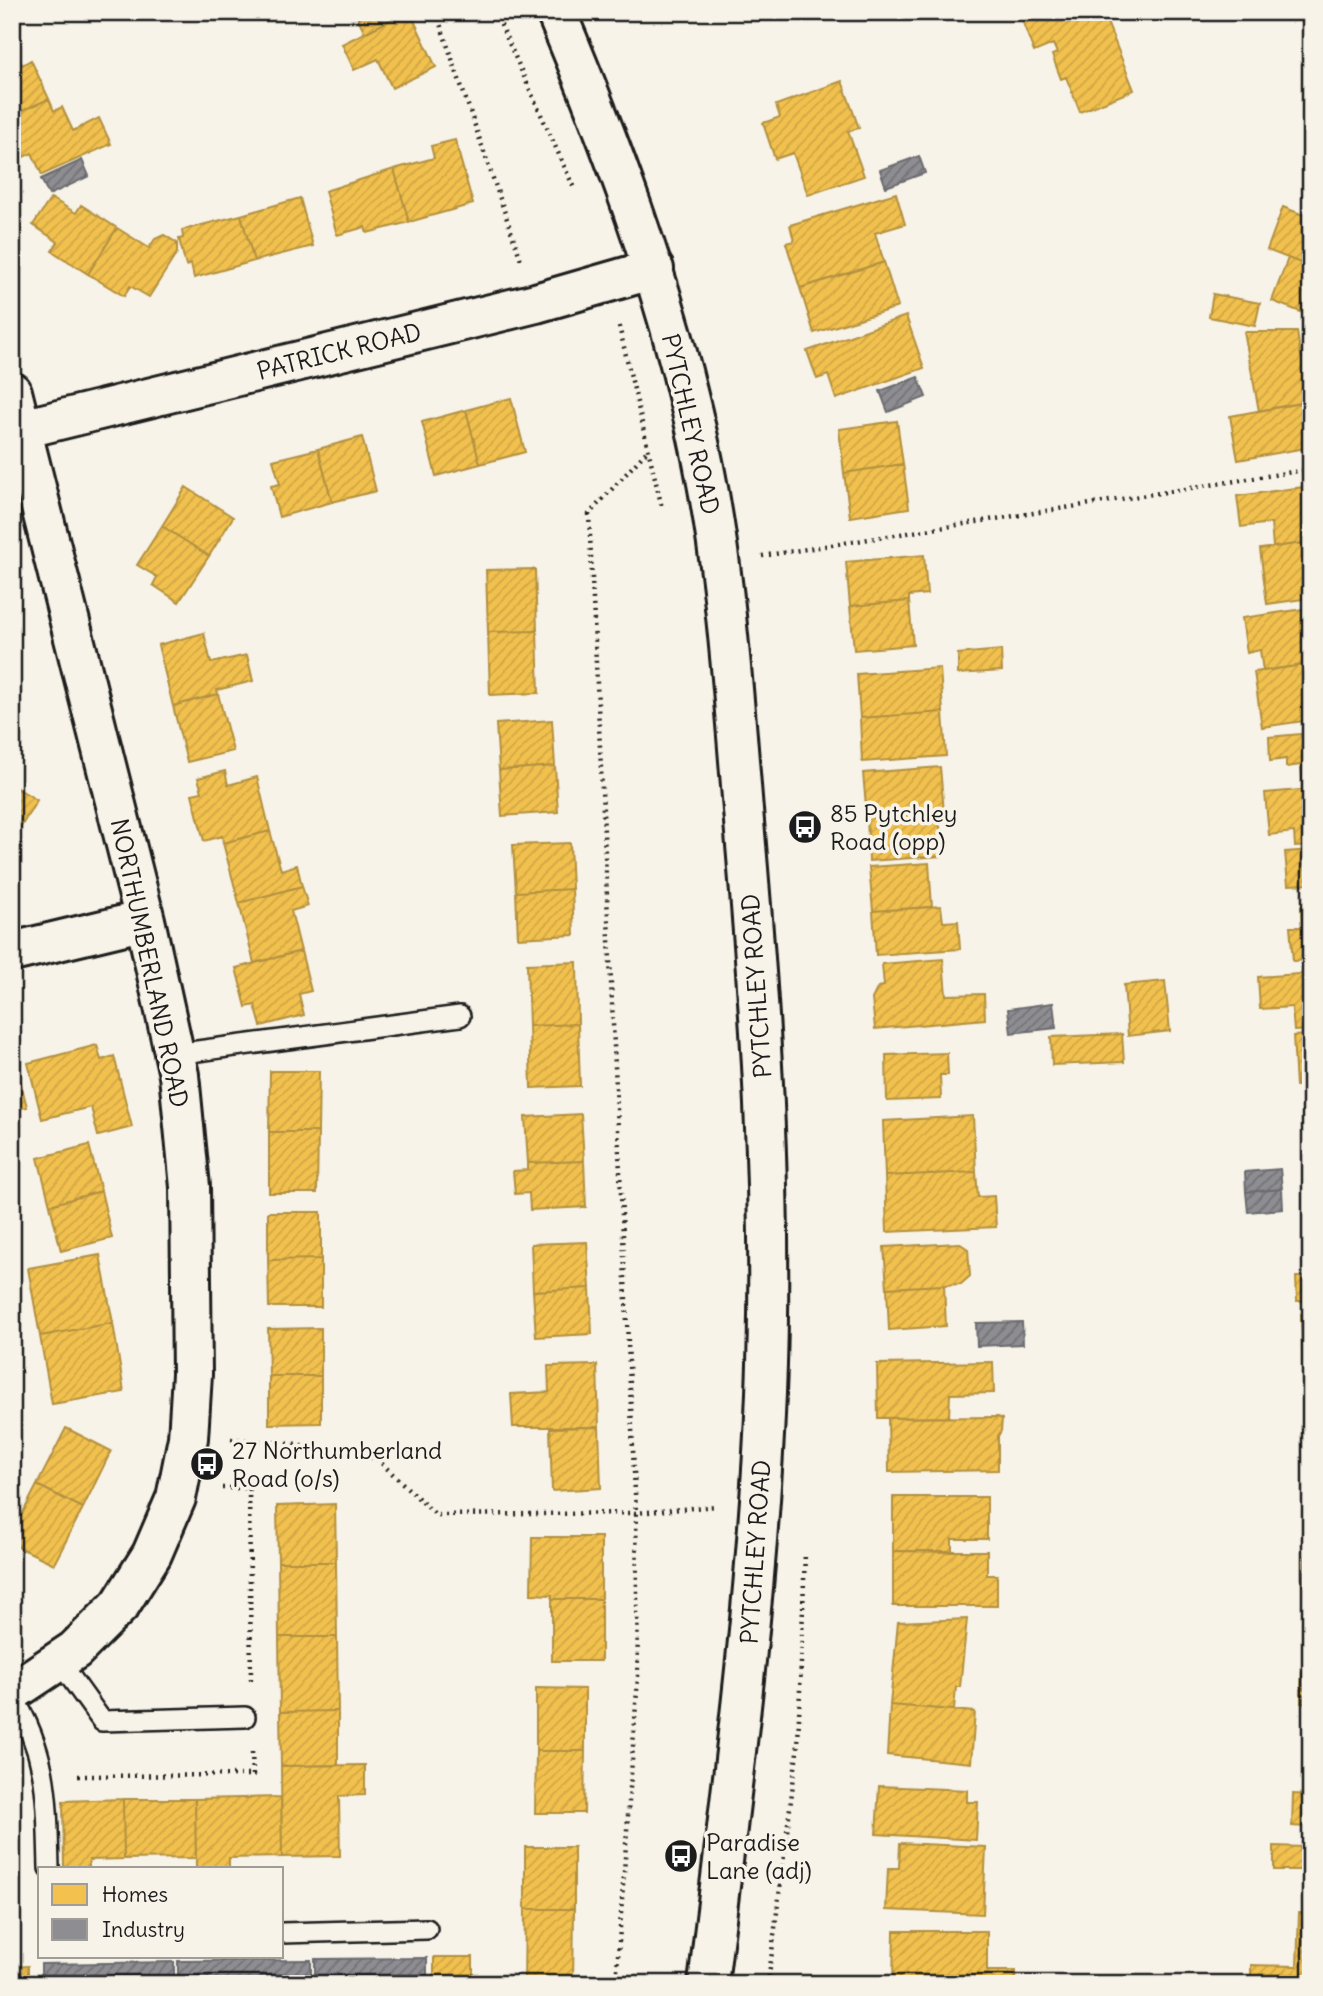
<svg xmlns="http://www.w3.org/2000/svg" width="1323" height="1996" font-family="Delius,sans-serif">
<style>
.homes{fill:url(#homes-hatch);stroke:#b2903f;stroke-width:2}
.industry{fill:url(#industry-hatch);stroke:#6b6b6f;stroke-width:2}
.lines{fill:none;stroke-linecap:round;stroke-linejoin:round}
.service-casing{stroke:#1c1c1c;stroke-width:24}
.minor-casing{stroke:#1c1c1c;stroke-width:44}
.primary-casing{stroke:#1c1c1c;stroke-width:44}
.path{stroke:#1c1c1c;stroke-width:4.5;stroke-dasharray:2 5;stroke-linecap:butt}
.service{stroke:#f7f3e8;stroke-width:19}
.minor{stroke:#f7f3e8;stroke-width:38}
.primary{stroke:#f7f3e8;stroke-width:38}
.labels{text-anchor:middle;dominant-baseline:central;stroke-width:7;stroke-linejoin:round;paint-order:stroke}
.street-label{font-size:24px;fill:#1c1c1c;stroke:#f7f3e8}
.poi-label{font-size:24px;fill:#1c1c1c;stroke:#f7f3e8;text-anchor:start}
</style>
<defs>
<pattern id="homes-hatch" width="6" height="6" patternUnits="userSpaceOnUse" patternTransform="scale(1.75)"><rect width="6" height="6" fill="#f2c14e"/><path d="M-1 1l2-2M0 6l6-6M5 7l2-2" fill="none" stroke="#cfa544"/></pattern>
<pattern id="industry-hatch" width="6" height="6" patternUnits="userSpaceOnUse" patternTransform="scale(1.75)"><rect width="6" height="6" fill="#8d8d92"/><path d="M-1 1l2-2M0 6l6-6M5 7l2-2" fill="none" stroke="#727276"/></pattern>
</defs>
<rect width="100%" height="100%" fill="#f7f3e8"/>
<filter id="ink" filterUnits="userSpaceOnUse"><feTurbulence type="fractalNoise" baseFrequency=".0143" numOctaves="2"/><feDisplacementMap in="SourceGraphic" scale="14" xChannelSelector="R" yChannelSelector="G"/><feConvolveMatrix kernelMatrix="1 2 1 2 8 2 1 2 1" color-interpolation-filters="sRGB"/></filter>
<g filter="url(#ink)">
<path class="homes" d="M 355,12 L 406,12 L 365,33 Z
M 406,12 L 410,12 L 436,67 L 392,88 L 378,59 L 354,70 L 342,44 Z
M 1019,12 L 1103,12 L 1134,90 L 1080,112 L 1066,77 L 1061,79 L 1052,55 L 1057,53 L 1053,44 L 1034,52 Z
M 12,45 L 22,65 L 31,60 L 49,99 L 12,115 Z
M 842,81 L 859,128 L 848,131 L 864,176 L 808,195 L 793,153 L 775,159 L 763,123 L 780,117 L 776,105 Z
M 49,99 L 54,111 L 62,107 L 73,131 L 99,118 L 111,144 L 42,175 L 32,153 L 17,160 L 12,149 L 12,115 Z
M 455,140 L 473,204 L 409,222 L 394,169 L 434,158 L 431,146 Z
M 394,169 L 409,222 L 367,233 L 365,227 L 337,235 L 325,191 Z
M 896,193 L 905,224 L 875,233 L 884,262 L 800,288 L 786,243 L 794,241 L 790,225 Z
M 51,198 L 76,213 L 81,205 L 117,228 L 88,274 L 52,251 L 58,242 L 33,225 Z
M 300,198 L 313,246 L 254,261 L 241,215 Z
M 1283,207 L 1311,218 L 1311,267 L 1267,250 Z
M 241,215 L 254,261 L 194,278 L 191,264 L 186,266 L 179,239 L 183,238 L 182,230 Z
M 117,228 L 149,248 L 155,239 L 164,235 L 177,243 L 177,253 L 149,297 L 130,286 L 124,296 L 88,274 Z
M 1288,258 L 1311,267 L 1311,316 L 1272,301 Z
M 884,262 L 898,307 L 814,333 L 800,288 Z
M 1213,294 L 1260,303 L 1255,326 L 1209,317 Z
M 906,316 L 924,368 L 836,399 L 828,375 L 817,379 L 807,351 Z
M 1244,332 L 1297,332 L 1301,357 L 1311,356 L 1311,401 L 1259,411 Z
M 511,398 L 525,452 L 480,464 L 466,410 Z
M 1311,401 L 1311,447 L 1238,460 L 1230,416 Z
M 466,410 L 480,464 L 436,476 L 422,422 Z
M 897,421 L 903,464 L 844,473 L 839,429 Z
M 362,437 L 376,491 L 332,502 L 318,449 Z
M 318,449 L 332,502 L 279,517 L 271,486 L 280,484 L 273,460 Z
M 903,464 L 909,508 L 850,517 L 844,473 Z
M 1311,486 L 1311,542 L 1273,547 L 1271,523 L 1241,527 L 1237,496 Z
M 186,487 L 233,517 L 209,556 L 162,526 Z
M 162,526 L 209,556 L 179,602 L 153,585 L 157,577 L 137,565 Z
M 1311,542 L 1311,598 L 1267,604 L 1260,549 Z
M 924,555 L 927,594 L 909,596 L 909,601 L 850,606 L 846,562 Z
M 535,569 L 537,631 L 488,632 L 486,570 Z
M 909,601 L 913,645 L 854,650 L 850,606 Z
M 1311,608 L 1311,664 L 1263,671 L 1260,650 L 1247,653 L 1242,618 Z
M 537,631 L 539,693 L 490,695 L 488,632 Z
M 204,633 L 211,663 L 247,655 L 253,681 L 217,690 L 218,694 L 173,706 L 158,645 Z
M 1001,650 L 1002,671 L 958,674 L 958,654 Z
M 1311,664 L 1311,720 L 1262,727 L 1254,672 Z
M 940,668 L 943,712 L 860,718 L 857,674 Z
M 218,694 L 233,751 L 187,762 L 173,706 Z
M 943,712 L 946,756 L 862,762 L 860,718 Z
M 552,720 L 555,766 L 499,770 L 496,724 Z
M 1311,733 L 1311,789 L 1303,790 L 1301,765 L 1286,767 L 1286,759 L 1270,761 L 1269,737 Z
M 555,766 L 558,812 L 502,816 L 499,770 Z
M 940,767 L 944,812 L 867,817 L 863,773 Z
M 225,771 L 228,785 L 257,777 L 270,831 L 223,843 L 222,836 L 204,841 L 192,794 L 202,792 L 198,778 Z
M 12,785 L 37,800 L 13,840 L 12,839 Z
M 1311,789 L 1311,846 L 1295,847 L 1294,832 L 1269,835 L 1265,793 Z
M 939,812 L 942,856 L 869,861 L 867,817 Z
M 270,831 L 281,870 L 297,865 L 302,886 L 239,903 L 223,843 Z
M 570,843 L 572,889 L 516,892 L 513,845 Z
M 1311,850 L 1311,884 L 1288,885 L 1285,852 Z
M 929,863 L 932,907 L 873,911 L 869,867 Z
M 302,886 L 308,906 L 291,911 L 301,951 L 254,963 L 239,903 Z
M 572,889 L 574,935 L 518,938 L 516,892 Z
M 941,906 L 943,922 L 958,921 L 960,949 L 876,955 L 873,911 Z
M 1301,907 L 1311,907 L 1311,960 L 1293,961 L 1290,927 L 1302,927 Z
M 301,951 L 311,991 L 299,994 L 304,1015 L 261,1026 L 255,1005 L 246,1007 L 236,968 Z
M 943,959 L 946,995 L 984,994 L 985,1019 L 875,1029 L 872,999 L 878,987 L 884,986 L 882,964 Z
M 577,962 L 578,1024 L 529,1026 L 527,964 Z
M 1311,973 L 1311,1030 L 1294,1031 L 1292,1007 L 1260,1009 L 1258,977 Z
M 1165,981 L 1170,1031 L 1128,1036 L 1124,985 Z
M 578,1024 L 580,1086 L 531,1088 L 529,1026 Z
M 1308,1030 L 1311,1030 L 1311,1085 L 1296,1086 L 1293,1036 L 1309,1035 Z
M 1122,1034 L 1124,1062 L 1052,1065 L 1051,1037 Z
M 97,1045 L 101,1060 L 114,1056 L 132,1127 L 98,1136 L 91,1107 L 42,1119 L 28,1063 Z
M 12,1048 L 27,1107 L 12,1110 Z
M 947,1053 L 948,1075 L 940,1075 L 941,1099 L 887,1101 L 886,1055 Z
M 270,1071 L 319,1071 L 318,1132 L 269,1132 Z
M 581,1114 L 584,1161 L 528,1163 L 525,1117 Z
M 973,1116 L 976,1172 L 885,1176 L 883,1121 Z
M 269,1132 L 318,1132 L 317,1193 L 269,1193 Z
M 89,1145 L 101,1191 L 50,1205 L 38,1158 Z
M 584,1161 L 586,1207 L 530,1210 L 529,1193 L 515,1194 L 513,1171 L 528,1170 L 528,1163 Z
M 976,1172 L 978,1197 L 994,1196 L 996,1227 L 887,1232 L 885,1176 Z
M 101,1191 L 112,1238 L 61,1251 L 50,1205 Z
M 268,1212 L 321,1212 L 321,1259 L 268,1260 Z
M 587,1242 L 590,1288 L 533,1291 L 531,1244 Z
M 959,1243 L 968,1249 L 970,1276 L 961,1284 L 887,1288 L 884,1247 Z
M 100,1255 L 113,1323 L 40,1336 L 28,1268 Z
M 321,1259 L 321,1307 L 269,1307 L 268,1260 Z
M 1311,1259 L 1311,1301 L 1297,1301 L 1296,1277 L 1305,1277 L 1304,1260 Z
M 944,1285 L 946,1326 L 889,1330 L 887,1288 Z
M 590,1288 L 592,1334 L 536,1337 L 533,1291 Z
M 1301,1314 L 1311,1314 L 1311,1369 L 1303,1370 Z
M 113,1323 L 124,1392 L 52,1404 L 40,1336 Z
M 321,1328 L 321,1376 L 269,1376 L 268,1329 Z
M 993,1362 L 994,1393 L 950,1394 L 949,1417 L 878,1418 L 877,1364 Z
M 597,1365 L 599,1427 L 513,1427 L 511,1394 L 549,1392 L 548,1366 Z
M 1307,1372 L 1311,1372 L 1311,1425 L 1308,1425 Z
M 269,1376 L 321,1376 L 321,1423 L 269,1424 Z
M 998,1417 L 1002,1419 L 1001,1431 L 998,1436 L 998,1470 L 889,1472 L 888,1418 Z
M 599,1427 L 601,1488 L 552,1491 L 550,1428 Z
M 66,1428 L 111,1451 L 83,1508 L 37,1485 Z
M 37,1485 L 83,1508 L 54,1564 L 12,1544 L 12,1534 Z
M 893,1497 L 987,1497 L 987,1539 L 952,1539 L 952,1552 L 893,1551 Z
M 335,1504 L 336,1562 L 278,1562 L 277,1506 Z
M 1304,1517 L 1311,1517 L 1311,1544 L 1303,1543 Z
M 532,1537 L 601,1537 L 601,1599 L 552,1599 L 552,1595 L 531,1594 Z
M 893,1551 L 987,1551 L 987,1575 L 997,1575 L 997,1606 L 893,1606 Z
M 1305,1556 L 1311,1556 L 1311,1606 L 1310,1586 L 1303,1586 Z
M 278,1562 L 336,1562 L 337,1637 L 279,1637 Z
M 552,1599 L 601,1599 L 601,1661 L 552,1661 Z
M 967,1619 L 960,1687 L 956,1687 L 954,1710 L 890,1705 L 898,1622 Z
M 279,1637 L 337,1637 L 338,1711 L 280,1712 Z
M 1302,1672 L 1311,1673 L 1311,1704 L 1301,1703 Z
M 536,1688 L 585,1689 L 585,1751 L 536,1751 Z
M 890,1705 L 975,1712 L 971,1763 L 887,1755 Z
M 338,1711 L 338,1765 L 281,1766 L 280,1712 Z
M 536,1751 L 585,1751 L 584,1813 L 535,1813 Z
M 365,1765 L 365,1795 L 339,1796 L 340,1856 L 282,1857 L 281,1766 Z
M 879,1786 L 967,1790 L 967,1802 L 978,1802 L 976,1840 L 876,1834 Z
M 1293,1794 L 1311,1795 L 1311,1870 L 1274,1870 L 1274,1846 L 1305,1847 L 1306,1827 L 1292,1826 Z
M 12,1797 L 19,1797 L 20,1847 L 12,1847 Z
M 281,1797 L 282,1857 L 229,1858 L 229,1868 L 196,1868 L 195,1799 Z
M 123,1799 L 124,1859 L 89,1860 L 89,1868 L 64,1868 L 63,1801 Z
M 123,1799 L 195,1799 L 196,1858 L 124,1859 Z
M 900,1843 L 986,1847 L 983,1914 L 886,1910 L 888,1868 L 899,1868 Z
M 525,1847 L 574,1847 L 574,1909 L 525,1909 Z
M 525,1909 L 574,1909 L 573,1984 L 524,1984 Z
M 1299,1913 L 1311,1914 L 1311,1984 L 1251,1984 L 1251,1965 L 1297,1966 Z
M 894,1931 L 987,1931 L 987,1971 L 1016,1971 L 1016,1984 L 893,1984 Z
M 434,1957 L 473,1957 L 473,1984 L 434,1984 Z
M 28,1966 L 28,1984 L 12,1984 L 12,1967 Z"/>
<path class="industry" d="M 919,156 L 925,173 L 886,187 L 880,170 Z
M 82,160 L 89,176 L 49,195 L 41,179 Z
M 918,377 L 926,397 L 888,412 L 880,391 Z
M 1053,1003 L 1056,1028 L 1011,1033 L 1008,1009 Z
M 1280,1169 L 1282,1189 L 1246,1192 L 1245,1172 Z
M 1282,1189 L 1283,1209 L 1248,1212 L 1246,1192 Z
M 1022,1322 L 1023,1344 L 977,1346 L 976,1323 Z
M 427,1958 L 427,1984 L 315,1984 L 315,1959 Z
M 311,1960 L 311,1984 L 178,1984 L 178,1961 Z
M 174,1962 L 174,1984 L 41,1984 L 41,1964 Z"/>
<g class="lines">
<g class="service-casing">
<path id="service" d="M 175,1054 L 460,1016
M 59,1661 L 102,1721 L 245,1717
M 12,1695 C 49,1757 47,1799 49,1868
M 282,1933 L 427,1929"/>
</g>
<g class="minor-casing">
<path id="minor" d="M 12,392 L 145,920 L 179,1075 L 190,1187 L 192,1374 L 188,1438 L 176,1498 L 152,1554 L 120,1605 L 75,1650 L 12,1692
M 22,429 L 536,303 L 654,269
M 12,952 L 145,920"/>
</g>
<g class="primary-casing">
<path id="primary" d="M 556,12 C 611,143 660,274 692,412 C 724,543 732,676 743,810 C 760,1004 774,1199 766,1393 C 758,1591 732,1787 708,1984"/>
</g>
<path class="path" d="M 436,12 L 521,260
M 495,12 L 574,188
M 619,326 L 662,508
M 762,556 L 1311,469
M 231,1439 L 296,1444 L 377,1459 L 436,1515 L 636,1513 L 716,1506
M 222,1488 L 249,1488 L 251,1684
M 78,1776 L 253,1775 L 252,1752
M 616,1984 L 638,1676 L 636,1513 L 589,514 L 647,451
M 768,1984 L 798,1744 L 805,1553"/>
<use href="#service" class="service"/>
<use href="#minor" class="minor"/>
<use href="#primary" class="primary"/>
</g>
</g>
<defs>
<g id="bus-disc" transform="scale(1.75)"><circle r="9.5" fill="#1c1c1c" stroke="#f7f3e8"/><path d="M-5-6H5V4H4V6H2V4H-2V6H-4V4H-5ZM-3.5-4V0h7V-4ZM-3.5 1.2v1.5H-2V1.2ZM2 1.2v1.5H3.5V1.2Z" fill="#fff"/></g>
</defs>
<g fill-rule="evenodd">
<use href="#bus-disc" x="805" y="827"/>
<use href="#bus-disc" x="207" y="1464"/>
<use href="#bus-disc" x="681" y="1856"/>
</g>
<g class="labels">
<g class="street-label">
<text transform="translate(339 351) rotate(-14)">PATRICK ROAD</text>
<text transform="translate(691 424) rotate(77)">PYTCHLEY ROAD</text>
<text transform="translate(150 963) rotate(78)">NORTHUMBERLAND ROAD</text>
<text transform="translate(756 986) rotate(-94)">PYTCHLEY ROAD</text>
<text transform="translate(755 1552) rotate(-86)">PYTCHLEY ROAD</text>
</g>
<g class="poi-label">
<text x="830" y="813">85 Pytchley<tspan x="830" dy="28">Road (opp)</tspan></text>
<text x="232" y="1450">27 Northumberland<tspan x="232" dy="28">Road (o/s)</tspan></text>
<text x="706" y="1842">Paradise<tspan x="706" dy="28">Lane (adj)</tspan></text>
</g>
</g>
<rect width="1323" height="1996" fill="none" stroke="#f7f3e8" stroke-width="42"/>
<rect x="21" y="21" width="1281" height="1954" fill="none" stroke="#1c1c1c" stroke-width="2.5" filter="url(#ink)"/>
<rect x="38" y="1867" width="245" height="91" fill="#f7f3e8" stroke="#9f9d96" stroke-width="2"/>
<rect x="52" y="1884" width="35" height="21" fill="#f2c14e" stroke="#9f9d96" stroke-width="2"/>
<text x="102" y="1902" font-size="21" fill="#1c1c1c">Homes</text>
<rect x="52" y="1919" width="35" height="21" fill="#8d8d92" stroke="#9f9d96" stroke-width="2"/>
<text x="102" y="1937" font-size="21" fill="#1c1c1c">Industry</text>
</svg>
